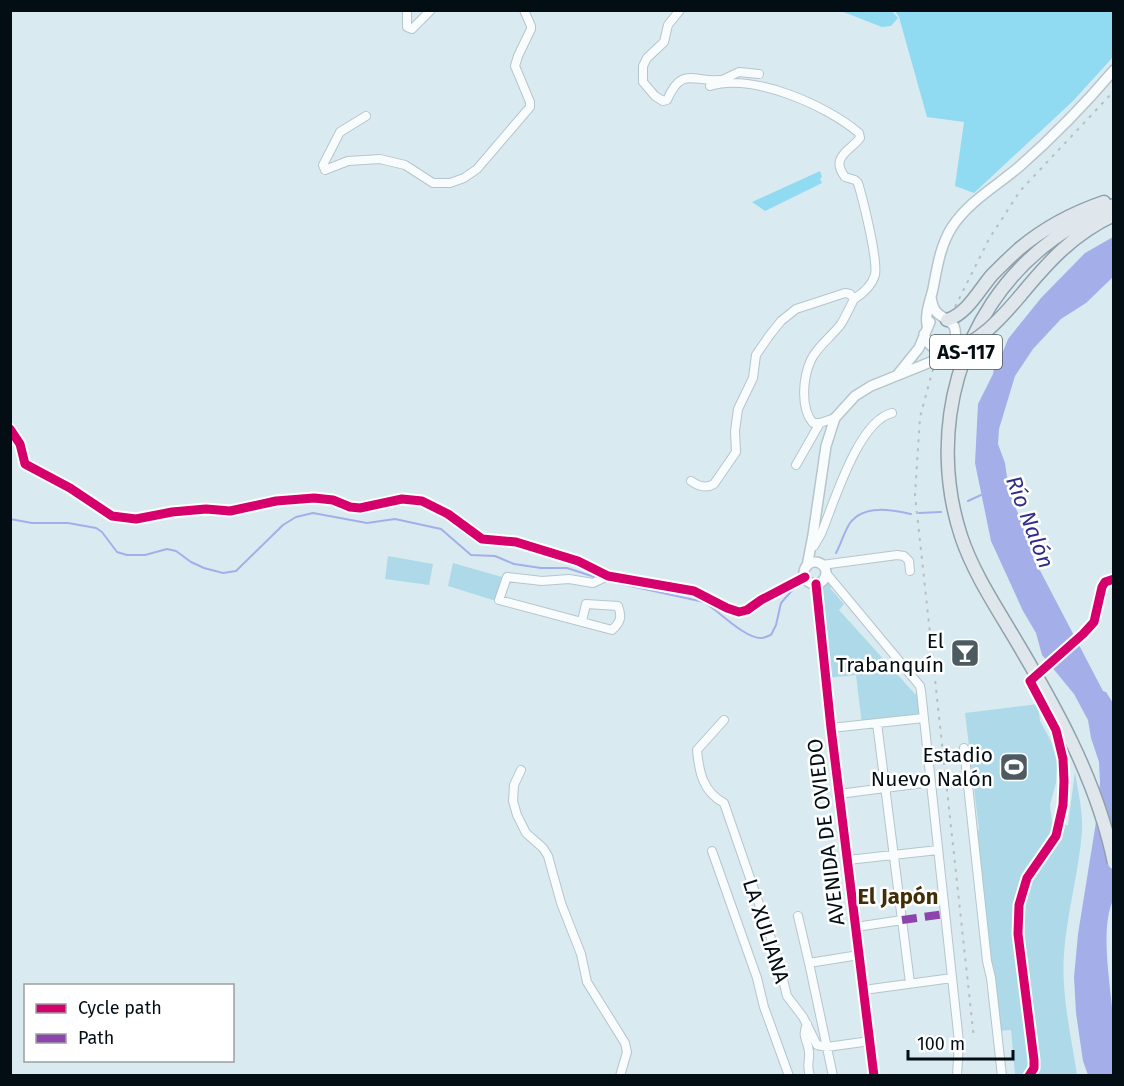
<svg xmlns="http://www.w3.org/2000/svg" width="1124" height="1086" font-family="'Fira Sans',sans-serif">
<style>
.green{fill:#aed9e8}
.forest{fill:#90daf2}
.water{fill:#a4afe9}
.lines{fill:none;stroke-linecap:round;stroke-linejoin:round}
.stream{stroke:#a4afe9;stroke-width:2}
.minor-casing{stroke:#b6c5cb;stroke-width:10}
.tertiary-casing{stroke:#b6c5cb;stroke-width:12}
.primary-casing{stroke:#91a1ac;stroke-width:15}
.minor{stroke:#f9fcfd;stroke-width:8}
.tertiary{stroke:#f9fcfd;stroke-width:9}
.primary{stroke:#dfe6ec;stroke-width:12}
.rail{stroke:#b9bec0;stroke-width:2;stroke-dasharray:3 6;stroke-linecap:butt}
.primary-bridge-casing{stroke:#91a1ac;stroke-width:15;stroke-linecap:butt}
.primary-bridge{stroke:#dfe6ec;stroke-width:12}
.quiet{stroke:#8e44ad;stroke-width:8;stroke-dasharray:15 8;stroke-linecap:butt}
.cycleway-casing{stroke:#fff;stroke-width:13}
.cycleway{stroke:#d6006c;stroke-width:9}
.labels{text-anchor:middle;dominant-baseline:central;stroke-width:5;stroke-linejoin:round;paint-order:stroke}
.shield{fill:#fff;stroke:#4e565a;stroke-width:1.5}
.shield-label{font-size:20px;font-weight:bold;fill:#020e13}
.poi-label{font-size:21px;fill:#020e13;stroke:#fff;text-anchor:end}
.street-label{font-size:21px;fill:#020e13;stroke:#fff}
.water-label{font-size:22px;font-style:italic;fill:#312c89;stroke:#fff}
.neighbourhood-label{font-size:22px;font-weight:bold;fill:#412e06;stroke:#fff}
</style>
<rect width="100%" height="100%" fill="#d9ebf1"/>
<path class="green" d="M 388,556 L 433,564 L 429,585 L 385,579 Z
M 453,563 L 502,577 L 496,601 L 448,586 Z
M 823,581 L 834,584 L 830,588 L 844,604 L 839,610 L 849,621 L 915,694 L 921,691 L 924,718 L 862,725 L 856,675 L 827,678 L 820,583 Z
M 1038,704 L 1040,721 L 1051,741 L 1057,761 L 1056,783 L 1050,805 L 1052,822 L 1059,825 L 1068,825 L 1075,772 C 1078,791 1083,811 1082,831 C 1079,872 1067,912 1064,953 C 1061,994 1071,1035 1077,1075 L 1015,1075 L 1011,1030 L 998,1031 L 973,832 L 979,830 L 965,713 Z"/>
<path class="forest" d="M 841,11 L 892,11 L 898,18 L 891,26 L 882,27 Z
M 895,11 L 1113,11 L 1113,57 L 1073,101 L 974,193 L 955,186 L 964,122 L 927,117 L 899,17 Z
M 820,171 L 822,177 L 820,179 L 822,183 L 765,211 L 752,202 Z"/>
<path class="water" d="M 1113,237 L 1113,277 L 1086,303 L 1061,319 L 1033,349 L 1015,376 L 999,429 L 998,444 L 1005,463 L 1009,491 L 1031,546 L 1033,557 L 1103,691 L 1106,692 L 1113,703 L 1114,898 C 1099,928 1111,986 1113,1019 C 1115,1038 1113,1057 1113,1075 L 1088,1075 L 1083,1061 L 1076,1013 L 1074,977 L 1078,934 L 1096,822 L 1100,783 L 1099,762 L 1091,738 L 1088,720 L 1074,694 L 1042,655 L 1036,633 L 1023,611 L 991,541 L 975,463 L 978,404 L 993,374 L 996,353 L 1002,354 L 1008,339 L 1041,298 L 1085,253 Z"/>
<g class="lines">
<path class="stream" d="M 968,501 L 981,495
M 919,513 L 941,512
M 10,519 L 32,523 L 68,523 L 96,528 L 102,532 L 117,552 L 127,555 L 145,555 L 167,549 L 176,551 L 191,562 L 204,568 L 223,573 L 236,571 L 283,525 L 296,517 L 313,513 L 367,523 L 395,519 L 441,529 L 471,555 L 495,556 L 514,564 L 541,568 L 567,568 L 598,578
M 836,553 C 841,544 844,532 850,523 C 864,504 892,510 911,514
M 603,580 L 704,602 C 719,611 744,638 761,638 C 765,638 767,636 771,635 L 776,625 L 781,603 L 794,588"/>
<g class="minor-casing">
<path id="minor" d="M 407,10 L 407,27 L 412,29 L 431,10
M 680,10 L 668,25 L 664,42 L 647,58 L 643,66 L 643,82 L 655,96 L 663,101 L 667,100 C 682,66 693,82 719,80
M 720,81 L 739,72 L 759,74
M 710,86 C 753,73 826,105 859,133 L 860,138 C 849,152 830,157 845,177 L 855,180 L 858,183 C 863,200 878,259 875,275 C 872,285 862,294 854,299
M 366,116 L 340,132 L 323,165 L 325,170 L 348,161 L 380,159 L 405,165 L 433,183 L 450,183 L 464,178 L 477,169 L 530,107 L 530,102 L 515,66 L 518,56 L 531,29 L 531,26 L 524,10
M 10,429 L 20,444 L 25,464 L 70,488 L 112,516 L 136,519 L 172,512 L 206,509 L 230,511 L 276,501 L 314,498 L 333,500 L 350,507 L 360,508 L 402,499 L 422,501 L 448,514 L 482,539 L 516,542 L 578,561 L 608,576 L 694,591 L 727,608 L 739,612 L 747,610 L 761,600 L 805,577
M 796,465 L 820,423 L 835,418
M 691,481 C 698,486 706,489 714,484 L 736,452 L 735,431 L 738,409 L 753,378 L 756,355 L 769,336 L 781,321 L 796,309 L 845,293 L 850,294 L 854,299 C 850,307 846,316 841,324 C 833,335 816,348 811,360 C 803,377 800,408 813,423 L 820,423
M 814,546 L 821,534 C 834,503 858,421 892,413
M 822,565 L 897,555 L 904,556 L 909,561 L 910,571
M 826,573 L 920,686 L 921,691 L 959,1042 L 957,1076
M 582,621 L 586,604 L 618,606 C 622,616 621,622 612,630 L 499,600 L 507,577 L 542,581 L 569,579 L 593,583 L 608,576
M 724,720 L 697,750 C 699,772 703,792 724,803 L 778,959 L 787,996 L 803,1017 L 817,1045 L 827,1047 L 870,1041
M 877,723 L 910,983
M 831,728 L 924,718
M 964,748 L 987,961 L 991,978 L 1002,1076
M 521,770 L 514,785 L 513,801 L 517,815 L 526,833 L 543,848 L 548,856 L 561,903 L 581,954 L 587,982 L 625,1043 L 627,1052 L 620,1076
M 839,794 L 931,782
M 712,851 L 757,978 L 764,1007 L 789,1076
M 848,860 L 938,850
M 798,916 L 809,963
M 856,927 L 902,920
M 864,990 L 952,978
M 807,1024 C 801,1038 808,1039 809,1052 C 810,1062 806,1064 810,1076
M 833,1076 L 809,963 L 859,955
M 1029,1076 L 1034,1068 L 1034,1060 L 1018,934 L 1019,905 L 1027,878 L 1056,836 L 1063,805 L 1064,781 L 1063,759 L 1056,730 L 1030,681 L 1083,634 L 1094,622 L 1102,587 L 1105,582 L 1114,579"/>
</g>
<g class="tertiary-casing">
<path id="tertiary" d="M 927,325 C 925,313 930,301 933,289 C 937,268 940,246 952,227 C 969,201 997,186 1020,166 C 1053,137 1085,104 1114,70
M 924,334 C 928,348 939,353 951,345
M 898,374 L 919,348 L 930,322
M804 573a11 11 0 1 1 22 0a11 11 0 1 1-22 0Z
M 807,566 L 813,535 L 826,446 L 835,418 L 855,396 L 871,386 L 943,357 C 953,351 958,336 954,326 C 942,313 934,318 931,297
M 816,584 L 831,728 L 874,1076"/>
</g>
<g class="primary-casing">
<path id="primary" d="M 1020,296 C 1048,262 1073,234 1114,215
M 947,320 C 967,314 979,290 992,275 C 1001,266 1010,257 1019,249 C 1045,227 1072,213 1104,202
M 1009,629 C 991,599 972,569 961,536 C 927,432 959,312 1047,244 C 1067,228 1090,216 1114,205"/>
</g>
<use href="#minor" class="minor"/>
<use href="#tertiary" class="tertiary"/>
<use href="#primary" class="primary"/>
<path class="rail" d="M 955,307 L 989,239 L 1020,191 L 1114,91
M 933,369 L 920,417 L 915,495 L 974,1039"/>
<g class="primary-bridge-casing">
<path id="primary-bridge" d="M 948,354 C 981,340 997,323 1020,296
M 1009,629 C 1053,702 1097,779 1114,863"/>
</g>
<use href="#primary-bridge" class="primary-bridge"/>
<path class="quiet" d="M 902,920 L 945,914"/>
<g class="cycleway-casing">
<path id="cycleway" d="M 10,429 L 20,444 L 25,464 L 70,488 L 112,516 L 136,519 L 172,512 L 206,509 L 230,511 L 276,501 L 314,498 L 333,500 L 350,507 L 360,508 L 402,499 L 422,501 L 448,514 L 482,539 L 516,542 L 578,561 L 608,576 L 694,591 L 727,608 L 739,612 L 747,610 L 761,600 L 805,577
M 816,584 L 831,728 L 874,1076
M 1029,1076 L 1034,1068 L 1034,1060 L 1018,934 L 1019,905 L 1027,878 L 1056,836 L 1063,805 L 1064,781 L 1063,759 L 1056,730 L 1030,681 L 1083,634 L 1094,622 L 1102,587 L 1105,582 L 1114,579"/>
</g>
<use href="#cycleway" class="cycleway"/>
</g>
<defs>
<g id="bar-square" transform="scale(1.5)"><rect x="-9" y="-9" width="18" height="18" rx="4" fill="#4d5b61" stroke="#fff"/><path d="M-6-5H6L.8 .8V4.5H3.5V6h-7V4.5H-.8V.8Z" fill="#fff"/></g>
<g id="stadium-square" transform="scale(1.5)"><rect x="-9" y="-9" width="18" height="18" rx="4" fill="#4d5b61" stroke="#fff"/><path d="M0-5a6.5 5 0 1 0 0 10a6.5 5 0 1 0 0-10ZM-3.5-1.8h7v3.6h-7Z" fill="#fff"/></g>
</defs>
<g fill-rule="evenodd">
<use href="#bar-square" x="965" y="653"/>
<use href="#stadium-square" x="1014" y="767"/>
</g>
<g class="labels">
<rect class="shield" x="930" y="335" width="72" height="34" rx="4.5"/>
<g class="shield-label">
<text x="966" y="352">AS-117</text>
</g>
<g class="poi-label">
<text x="944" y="641">El<tspan x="944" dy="24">Trabanquín</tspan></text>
<text x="993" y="755">Estadio<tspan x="993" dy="24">Nuevo Nalón</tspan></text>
</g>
<g class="street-label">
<text transform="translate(826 832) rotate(-97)">AVENIDA DE OVIEDO</text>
<text transform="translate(766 931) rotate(72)">LA XULIANA</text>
</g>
<g class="water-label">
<text transform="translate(1030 522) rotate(69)">Río Nalón</text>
</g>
<g class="neighbourhood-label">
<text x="898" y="896">El Japón</text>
</g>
</g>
<rect width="1124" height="1086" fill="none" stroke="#020e13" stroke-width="24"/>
<rect x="24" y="984" width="210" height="78" fill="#ffffff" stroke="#9a9fa1" stroke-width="1.5"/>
<rect x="36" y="1004" width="30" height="9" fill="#d6006c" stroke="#9a9fa1" stroke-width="1.5"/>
<text x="78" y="1014" font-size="18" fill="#020e13">Cycle path</text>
<rect x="36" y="1034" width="30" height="9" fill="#8e44ad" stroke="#9a9fa1" stroke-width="1.5"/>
<text x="78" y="1044" font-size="18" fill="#020e13">Path</text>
<path d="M908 1050v9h105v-9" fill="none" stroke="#020e13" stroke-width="3"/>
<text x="917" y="1050" font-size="18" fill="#020e13" stroke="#ffffff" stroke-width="4.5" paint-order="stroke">100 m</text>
</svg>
